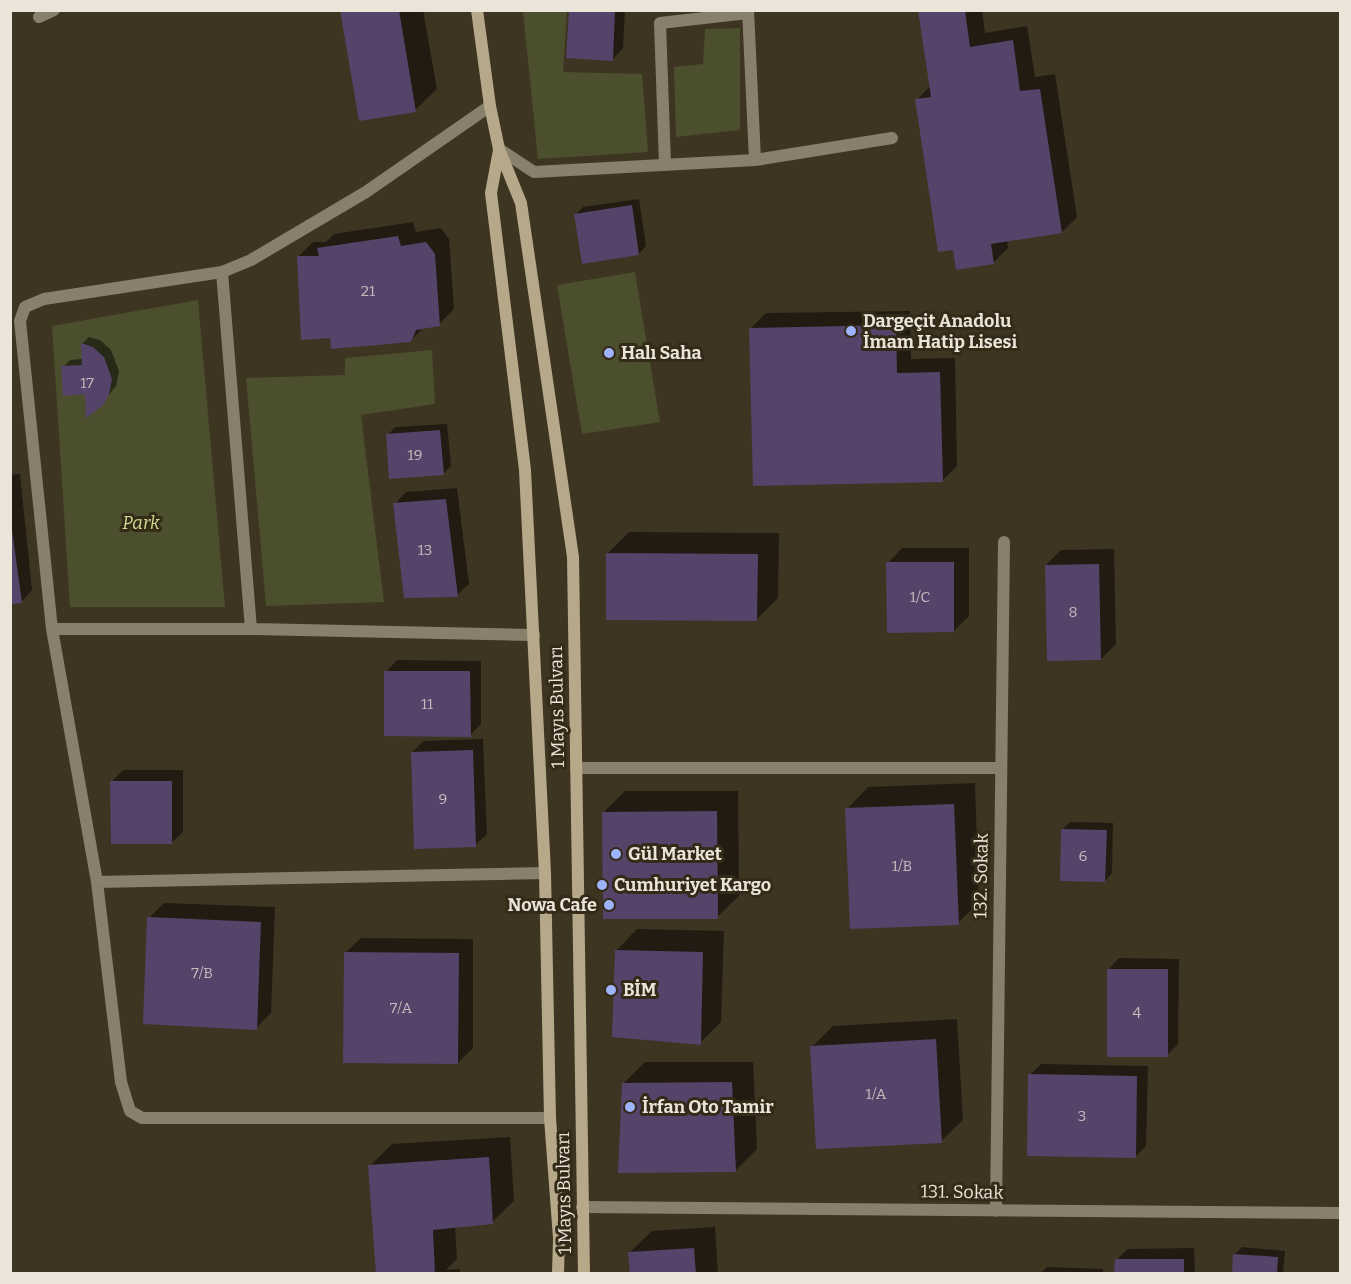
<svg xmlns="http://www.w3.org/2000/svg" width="1351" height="1284" font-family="Bitter,serif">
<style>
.green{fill:#4b4f2d}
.shadow{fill:#0007}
.building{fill:#554369}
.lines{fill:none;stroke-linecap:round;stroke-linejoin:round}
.lane{stroke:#88806c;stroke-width:12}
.street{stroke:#88806c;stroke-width:12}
.secondary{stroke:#b6a98a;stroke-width:12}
.poi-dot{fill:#9fb3fd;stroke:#342a18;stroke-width:2}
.labels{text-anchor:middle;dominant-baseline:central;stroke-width:6;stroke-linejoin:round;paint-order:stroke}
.number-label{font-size:15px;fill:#c6bcbd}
.poi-label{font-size:18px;font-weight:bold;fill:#ebe4d9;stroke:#342a18;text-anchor:start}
.park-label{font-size:18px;font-style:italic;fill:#d0d98f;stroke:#342a18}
.street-label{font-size:18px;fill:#ebe4d9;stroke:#342a18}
</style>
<rect width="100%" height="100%" fill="#3e3422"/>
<path class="green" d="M 523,11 L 567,11 L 563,72 L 642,74 L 648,152 L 538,159 Z
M 740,28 L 740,130 L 676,137 L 674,67 L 703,64 L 705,29 Z
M 635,272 L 660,422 L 582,434 L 557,285 Z
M 198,300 L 225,607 L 70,607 L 52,326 Z
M 432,350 L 435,404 L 361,415 L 384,602 L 266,606 L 246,378 L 345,375 L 345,358 Z"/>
<path class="shadow" d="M 342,10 L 423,10 L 437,89 L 415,110 Z
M 571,10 L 625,10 L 623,48 L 612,60 Z
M 920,10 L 982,10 L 985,33 L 1027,26 L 1035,77 L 1055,74 L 1077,217 L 1062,232 L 1007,240 L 1008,248 L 993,263 L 954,248 L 917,100 L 930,86 Z
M 639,199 L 646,246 L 639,254 L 576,214 L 583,207 Z
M 413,222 L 416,232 L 441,228 L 449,239 L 454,309 L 439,324 L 424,327 L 410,341 L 331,336 L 298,257 L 313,242 L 326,242 L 334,234 Z
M 910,311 L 911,359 L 955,358 L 957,466 L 942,481 L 751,328 L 766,313 Z
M 89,337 L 100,340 L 111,350 L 119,371 L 116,386 L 101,405 L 63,367 L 70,360 L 83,359 L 82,344 Z
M 447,424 L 451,466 L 443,474 L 388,435 L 395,427 Z
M 20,474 L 32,590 L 21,602 L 10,603 L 10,475 Z
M 457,488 L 469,584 L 457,595 L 395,504 L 406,492 Z
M 629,532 L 779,533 L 778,598 L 757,619 L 607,554 Z
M 902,548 L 969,548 L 969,616 L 954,631 L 888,563 Z
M 1114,549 L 1116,644 L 1101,659 L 1046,565 L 1061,550 Z
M 397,660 L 481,661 L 481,724 L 470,735 L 386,672 Z
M 483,739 L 487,834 L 475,845 L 412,752 L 424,741 Z
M 123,770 L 183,770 L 183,832 L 171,843 L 112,781 Z
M 975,783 L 979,902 L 958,923 L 847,809 L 868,787 Z
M 625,791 L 738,791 L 739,896 L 717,917 L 604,812 Z
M 1070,822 L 1113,823 L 1112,873 L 1105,881 L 1063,829 Z
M 164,903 L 275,907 L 271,1013 L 256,1028 L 149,918 Z
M 637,929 L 724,931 L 721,1022 L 700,1043 L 616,951 Z
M 361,938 L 473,939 L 473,1048 L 458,1063 L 346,952 Z
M 1119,958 L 1179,959 L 1178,1044 L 1167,1055 L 1108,970 Z
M 957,1019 L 963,1120 L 941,1141 L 812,1047 L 833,1026 Z
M 645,1062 L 753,1062 L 757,1149 L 735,1171 L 624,1083 Z
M 1041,1064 L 1148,1066 L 1146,1146 L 1135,1157 L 1030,1075 Z
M 510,1137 L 514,1201 L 492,1222 L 455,1226 L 457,1259 L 446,1270 L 460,1269 L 460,1274 L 378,1274 L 370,1166 L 392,1144 Z
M 715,1227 L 718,1274 L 632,1274 L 630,1252 L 652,1231 Z
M 1242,1247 L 1285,1251 L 1283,1274 L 1233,1274 L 1234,1255 Z
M 1194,1248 L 1195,1274 L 1116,1274 L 1116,1260 L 1128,1249 Z
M 1047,1267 L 1103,1269 L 1103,1274 L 1040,1274 Z"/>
<path class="building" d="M 340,10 L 399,10 L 416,112 L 359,121 Z
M 569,10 L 615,10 L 613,61 L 566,58 Z
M 918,10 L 965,10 L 970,47 L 1013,40 L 1020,91 L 1040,89 L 1062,233 L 991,244 L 994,264 L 956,270 L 953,250 L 938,252 L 915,99 L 931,97 Z
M 632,205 L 639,255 L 582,264 L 574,214 Z
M 398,236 L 401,246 L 426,242 L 435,254 L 440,326 L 416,330 L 411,342 L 331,349 L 330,338 L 301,340 L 297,256 L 319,256 L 317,248 Z
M 896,325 L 897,373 L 940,372 L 943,482 L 753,486 L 749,328 Z
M 81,343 L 93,347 L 104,357 L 112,379 L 109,395 L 102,406 L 86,418 L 85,394 L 63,396 L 61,366 L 82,365 Z
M 440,430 L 444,475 L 389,479 L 386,434 Z
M 446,499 L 458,597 L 404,598 L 393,503 Z
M 10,515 L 22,603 L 10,604 Z
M 606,553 L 758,554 L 757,621 L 606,620 Z
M 886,562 L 954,562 L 954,632 L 887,633 Z
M 1099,564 L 1101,660 L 1047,661 L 1045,565 Z
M 384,671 L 470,671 L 471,737 L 384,736 Z
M 473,750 L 476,847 L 414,849 L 411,752 Z
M 110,781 L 172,781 L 172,844 L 111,844 Z
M 954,804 L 959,925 L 850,929 L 845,808 Z
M 717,811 L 718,919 L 603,919 L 602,812 Z
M 1061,829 L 1107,830 L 1105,882 L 1060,881 Z
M 147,917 L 261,922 L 257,1030 L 143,1024 Z
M 615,950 L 703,952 L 701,1045 L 612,1037 Z
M 344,952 L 459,953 L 458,1064 L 343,1063 Z
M 1107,969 L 1168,969 L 1168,1057 L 1107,1057 Z
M 936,1039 L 942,1143 L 816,1149 L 810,1046 Z
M 1028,1074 L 1137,1076 L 1136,1158 L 1027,1156 Z
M 732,1082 L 736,1172 L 618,1173 L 622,1083 Z
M 489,1157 L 493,1224 L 433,1230 L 435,1274 L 376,1274 L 368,1165 Z
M 694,1248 L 696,1274 L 630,1274 L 628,1252 Z
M 1233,1254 L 1278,1257 L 1277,1274 L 1232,1274 Z
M 1115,1259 L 1184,1259 L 1184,1274 L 1114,1274 Z"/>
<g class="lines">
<path class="lane" d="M 748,10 L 755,160
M 499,149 L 534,172 L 755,160 L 892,138
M 665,164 L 660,23 L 748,13"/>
<path class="street" d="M 39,17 L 54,10
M 490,106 L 366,192 L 251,260 L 222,272 L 44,299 L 25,307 L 20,321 L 52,629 L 97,882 L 121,1082 L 130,1111 L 142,1118 L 550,1118
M 222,272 L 251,629
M 52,629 L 251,629 L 534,635
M 576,768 L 1001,768
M 97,882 L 545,873
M 582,1207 L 1340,1213
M 996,1211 L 1004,542"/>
<path class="secondary" d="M 477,10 L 490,106 L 499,149 L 521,203 L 573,557 L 584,1274
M 499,150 L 491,193 L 525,470 L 545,873 L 550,1118 L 559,1238 L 558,1274"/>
</g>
<g class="poi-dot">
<circle cx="851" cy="331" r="6"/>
<circle cx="609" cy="353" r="6"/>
<circle cx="616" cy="854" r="6"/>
<circle cx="602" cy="885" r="6"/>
<circle cx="609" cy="905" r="6"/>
<circle cx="611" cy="990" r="6"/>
<circle cx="630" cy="1107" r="6"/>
</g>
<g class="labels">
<g class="number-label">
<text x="368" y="291">21</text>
<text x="87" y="383">17</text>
<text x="415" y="455">19</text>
<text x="425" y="550">13</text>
<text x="920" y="597">1/C</text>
<text x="1073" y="612">8</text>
<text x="427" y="704">11</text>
<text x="443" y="799">9</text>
<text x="1083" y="856">6</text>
<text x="902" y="866">1/B</text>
<text x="202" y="973">7/B</text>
<text x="401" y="1008">7/A</text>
<text x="1137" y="1013">4</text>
<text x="876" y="1094">1/A</text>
<text x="1082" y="1116">3</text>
</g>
<g class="poi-label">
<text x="863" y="321">Dargeçit Anadolu<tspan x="863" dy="21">İmam Hatip Lisesi</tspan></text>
<text x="621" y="353">Halı Saha</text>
<text x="628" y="854">Gül Market</text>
<text x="614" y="885">Cumhuriyet Kargo</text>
<text x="597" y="905" text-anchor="end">Nowa Cafe</text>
<text x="623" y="990">BİM</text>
<text x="642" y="1107">İrfan Oto Tamir</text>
</g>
<g class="park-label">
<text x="141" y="523">Park</text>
</g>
<g class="street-label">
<text transform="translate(557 707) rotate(-91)">1 Mayıs Bulvarı</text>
<text transform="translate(981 876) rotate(-89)">132. Sokak</text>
<text transform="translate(962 1192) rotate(1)">131. Sokak</text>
<text transform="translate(564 1193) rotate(-91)">1 Mayıs Bulvarı</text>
</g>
</g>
<rect width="1351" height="1284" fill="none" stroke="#ebe4d9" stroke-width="24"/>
</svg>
